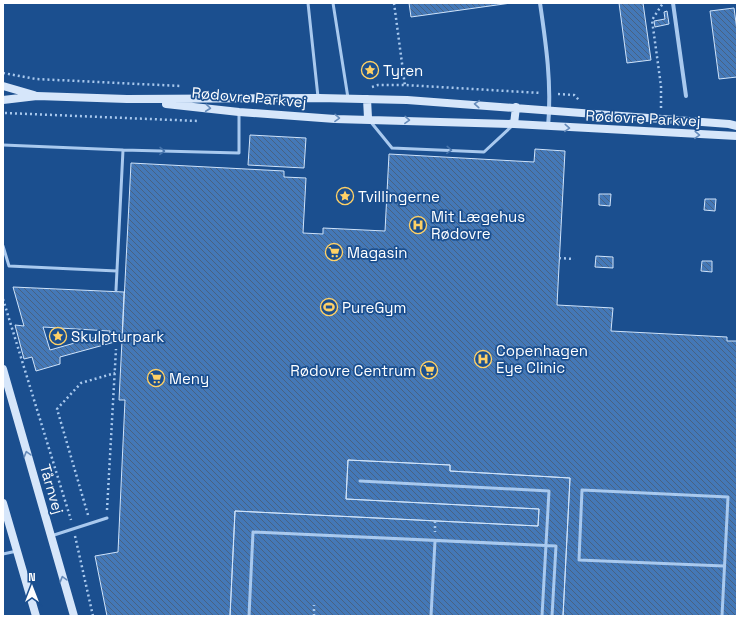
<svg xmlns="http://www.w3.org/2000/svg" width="740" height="619" font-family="'Space Grotesk',sans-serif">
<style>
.building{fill:url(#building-back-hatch);stroke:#cfe3fa;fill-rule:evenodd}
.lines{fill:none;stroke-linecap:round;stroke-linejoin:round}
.path{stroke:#a9c9ee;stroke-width:2.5;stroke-dasharray:2 3;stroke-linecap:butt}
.lane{stroke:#a9c9ee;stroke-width:3}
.street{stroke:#a9c9ee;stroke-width:4}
.secondary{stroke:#d6e6fa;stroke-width:8}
.oneway{stroke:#668bba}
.oneway2{stroke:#4674ac}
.labels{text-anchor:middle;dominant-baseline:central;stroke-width:3.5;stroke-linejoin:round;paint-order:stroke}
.poi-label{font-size:15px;fill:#fff;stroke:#1b4f8f;text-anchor:start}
.street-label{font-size:15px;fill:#fff;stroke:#1b4f8f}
</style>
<defs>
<pattern id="building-back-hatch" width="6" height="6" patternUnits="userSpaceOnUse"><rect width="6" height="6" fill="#4478b7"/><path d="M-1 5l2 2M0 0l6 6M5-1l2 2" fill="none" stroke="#486282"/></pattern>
</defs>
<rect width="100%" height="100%" fill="#1b4f8f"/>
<path class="building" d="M 409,3 L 511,3 L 411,17 Z
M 619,3 L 643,3 L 651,60 L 627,63 Z
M 734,8 L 737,30 L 737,77 L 719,79 L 710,11 Z
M 667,11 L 669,24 L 655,27 L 654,21 L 665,19 L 664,12 Z
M 250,135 L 306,138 L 304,168 L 248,165 Z
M 535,149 L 565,151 L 557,305 L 613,308 L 611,331 L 727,337 L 727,341 L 737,341 L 737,616 L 563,616 L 570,478 L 450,471 L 450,465 L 348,460 L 346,499 L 539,509 L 538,526 L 235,511 L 230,616 L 107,616 L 95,556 L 118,552 L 125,400 L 119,400 L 131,163 L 284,171 L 284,177 L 306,178 L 303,233 L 323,234 L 323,228 L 385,231 L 389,154 L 534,162 Z
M 599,194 L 611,194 L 610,206 L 599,205 Z
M 705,199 L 716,199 L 715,211 L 704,210 Z
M 596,256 L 613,257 L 613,268 L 595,267 Z
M 702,261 L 712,261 L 712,272 L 701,271 Z
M 13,287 L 124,292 L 122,340 L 60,357 L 60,364 L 36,371 L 32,357 L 24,359 L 15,325 L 24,326 ZM 43,327 L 110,331 L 110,333 L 50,350 Z
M 348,460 L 450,465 L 450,471 L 570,478 L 563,616 L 230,616 L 235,511 L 538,526 L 539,509 L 346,499 Z"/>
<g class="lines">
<path class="path" d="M 394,3 L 405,86
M 3,73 L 36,79 L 181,86
M 372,87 L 378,85 L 405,85 L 541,93
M 558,94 L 574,95 L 580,101
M 661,108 L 661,86 L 652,20 L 663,3
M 5,113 L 198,121
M 559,258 L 574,259
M 3,299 L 71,520
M 107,510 L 116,349
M 88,515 L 57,409 L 81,383 L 115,373
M 435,521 L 435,532
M 75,536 L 93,616
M 314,616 L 314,605"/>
<path class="lane" d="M 308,3 L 318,97
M 333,3 L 348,98
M 370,121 L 392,148 L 484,152 L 512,126
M 3,145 L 123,150 L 239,153 L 239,114
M 3,246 L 9,266 L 117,271
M 116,290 L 123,150
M 360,481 L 549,491 L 542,616
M 51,536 L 107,518
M 3,554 L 17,551
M 249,616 L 253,532 L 556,546 L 552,616
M 431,616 L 435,541
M 722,616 L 728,497 L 582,490 L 579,560 L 724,566"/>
<path class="street" d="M 540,3 C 546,44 552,85 548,127
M 673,3 L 686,96"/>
<path class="secondary" d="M 3,86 L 34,95
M 367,99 L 368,118
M 3,100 L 37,96 L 127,99 L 319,98 L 407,100 L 729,124 L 737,126
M 166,104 L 239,112 L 335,119 L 514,124 L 737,136
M 514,124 L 516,107
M 3,369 L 74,616
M 3,503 L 36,616"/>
</g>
<defs><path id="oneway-chevron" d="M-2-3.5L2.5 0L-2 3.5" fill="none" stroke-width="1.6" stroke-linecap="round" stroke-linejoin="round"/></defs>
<g class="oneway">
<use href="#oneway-chevron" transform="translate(477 104) rotate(-176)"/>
<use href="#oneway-chevron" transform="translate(208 108) rotate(6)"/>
<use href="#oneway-chevron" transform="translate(337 118) rotate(1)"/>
<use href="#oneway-chevron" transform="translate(407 120) rotate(2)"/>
<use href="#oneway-chevron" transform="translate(567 128) rotate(3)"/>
<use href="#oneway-chevron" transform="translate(697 135) rotate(3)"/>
<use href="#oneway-chevron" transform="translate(27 454) rotate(-106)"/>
<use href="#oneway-chevron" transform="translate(63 579) rotate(-106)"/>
</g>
<g class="oneway2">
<use href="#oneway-chevron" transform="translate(449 150) rotate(3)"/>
<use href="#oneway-chevron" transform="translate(162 151) rotate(1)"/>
</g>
<defs>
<g id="sight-ring" transform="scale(0.9)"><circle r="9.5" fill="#1b4f8f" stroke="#ffd166" stroke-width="1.5"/><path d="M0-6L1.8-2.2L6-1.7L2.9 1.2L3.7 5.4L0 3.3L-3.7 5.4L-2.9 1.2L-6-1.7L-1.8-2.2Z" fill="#ffd166"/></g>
<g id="hospital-ring" transform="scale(0.9)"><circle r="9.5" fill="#1b4f8f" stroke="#ffd166" stroke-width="1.5"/><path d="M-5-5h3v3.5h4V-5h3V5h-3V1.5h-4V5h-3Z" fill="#ffd166"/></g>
<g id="supermarket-ring" transform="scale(0.9)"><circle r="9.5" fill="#1b4f8f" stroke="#ffd166" stroke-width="1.5"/><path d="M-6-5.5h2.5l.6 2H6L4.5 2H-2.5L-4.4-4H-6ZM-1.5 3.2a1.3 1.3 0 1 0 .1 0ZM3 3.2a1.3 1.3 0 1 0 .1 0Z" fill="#ffd166"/></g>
<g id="stadium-ring" transform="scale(0.9)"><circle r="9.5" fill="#1b4f8f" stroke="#ffd166" stroke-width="1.5"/><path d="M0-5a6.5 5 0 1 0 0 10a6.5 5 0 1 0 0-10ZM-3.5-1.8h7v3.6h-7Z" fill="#ffd166"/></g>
</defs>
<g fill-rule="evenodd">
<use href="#sight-ring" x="370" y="70"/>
<use href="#sight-ring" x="345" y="196"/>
<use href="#hospital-ring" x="418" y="225"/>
<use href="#supermarket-ring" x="334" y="252"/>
<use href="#stadium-ring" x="329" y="307"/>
<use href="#sight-ring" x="58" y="336"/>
<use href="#hospital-ring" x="483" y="359"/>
<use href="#supermarket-ring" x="429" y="370"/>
<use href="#supermarket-ring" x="156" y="378"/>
</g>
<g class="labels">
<g class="poi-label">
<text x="383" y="70">Tyren</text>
<text x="358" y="196">Tvillingerne</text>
<text x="431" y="216">Mit Lægehus<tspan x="431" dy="17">Rødovre</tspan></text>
<text x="347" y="252">Magasin</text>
<text x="342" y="307">PureGym</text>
<text x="71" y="336">Skulpturpark</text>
<text x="496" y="350">Copenhagen<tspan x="496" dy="17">Eye Clinic</tspan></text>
<text x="416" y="370" text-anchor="end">Rødovre Centrum</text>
<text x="169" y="378">Meny</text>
</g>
<g class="street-label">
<text transform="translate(249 97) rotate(5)">Rødovre Parkvej</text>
<text transform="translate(643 118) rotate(3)">Rødovre Parkvej</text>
<text transform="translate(52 489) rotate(74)">Tårnvej</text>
</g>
</g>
<rect width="740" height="619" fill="none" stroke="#ffffff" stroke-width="8"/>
<g transform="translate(32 587)" stroke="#1b4f8f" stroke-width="3" paint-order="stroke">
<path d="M0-3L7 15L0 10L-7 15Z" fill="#ffffff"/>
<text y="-6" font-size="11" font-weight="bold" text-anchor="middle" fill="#ffffff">N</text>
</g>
</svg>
